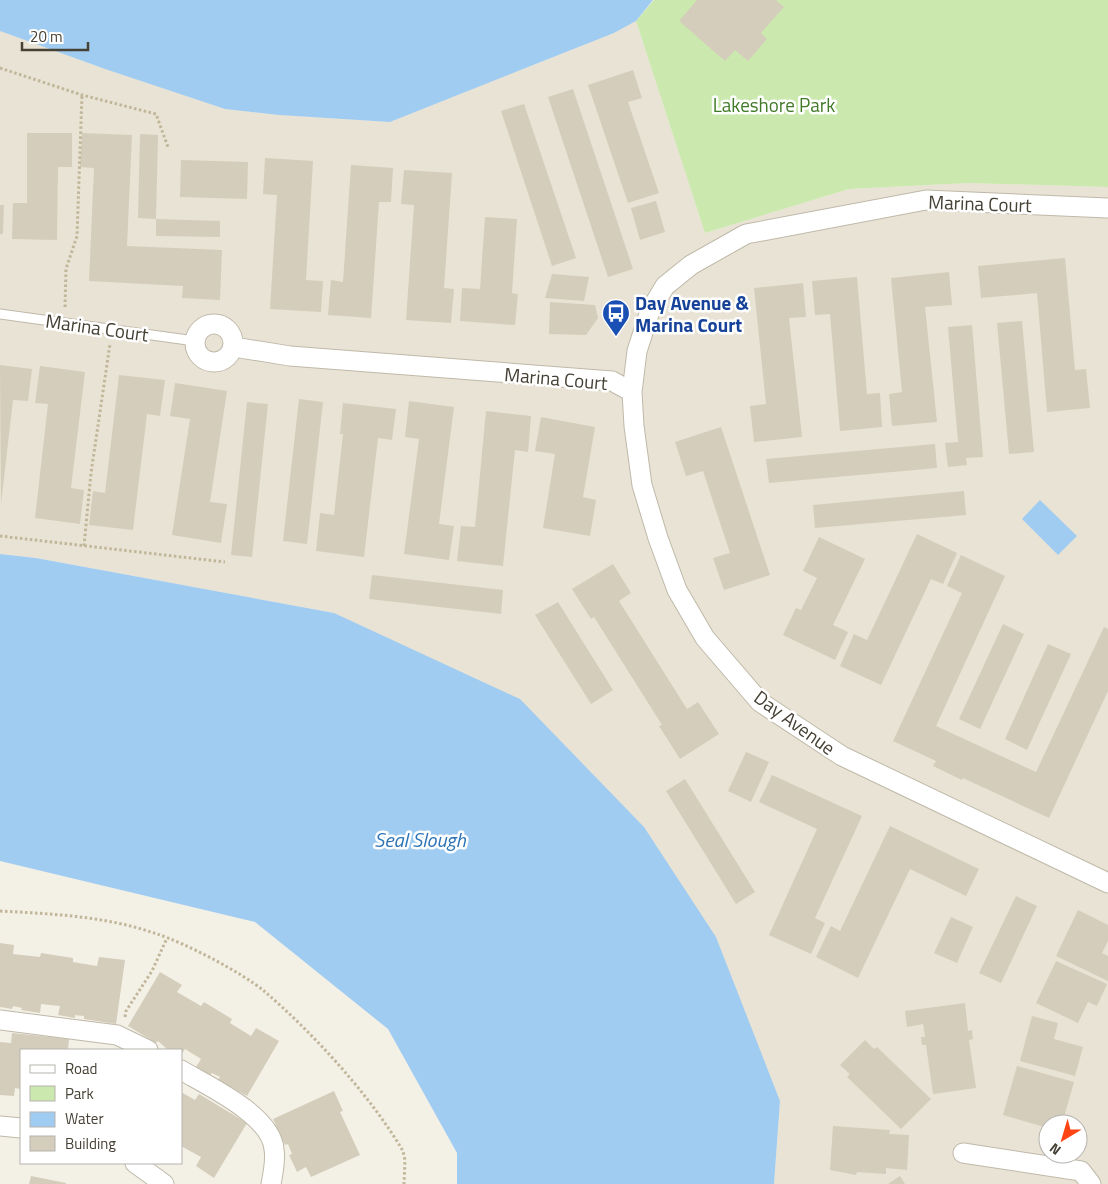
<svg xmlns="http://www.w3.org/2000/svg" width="1108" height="1184" font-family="'Titillium Web',sans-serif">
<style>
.residential{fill:#e8e3d4;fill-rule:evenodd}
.green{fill:#cbe9ae}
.water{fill:#a1ccf2}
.building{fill:#d5cdbb}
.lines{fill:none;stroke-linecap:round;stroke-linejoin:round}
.lane-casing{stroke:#bfb9a9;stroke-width:11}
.street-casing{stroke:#bfb9a9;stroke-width:21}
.path{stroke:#c1b699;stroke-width:3;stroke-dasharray:2.5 2.5;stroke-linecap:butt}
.lane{stroke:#fff;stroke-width:9}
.street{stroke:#fff;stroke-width:19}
.labels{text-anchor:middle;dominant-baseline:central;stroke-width:5;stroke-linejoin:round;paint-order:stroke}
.park-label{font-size:19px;fill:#417a27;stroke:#fff}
.street-label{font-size:19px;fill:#464135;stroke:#fff}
.transit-label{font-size:19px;font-weight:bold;fill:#164399;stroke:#fff;text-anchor:start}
.water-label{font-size:20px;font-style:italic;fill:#2c73b5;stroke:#fff}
</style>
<rect width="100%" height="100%" fill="#f3f0e6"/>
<path class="residential" d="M 636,21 L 705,233 L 849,189 L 968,183 L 1108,187 L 1108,1184 L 774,1184 L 780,1101 L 334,613 L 36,558 L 0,554 L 0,31 L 105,69 L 225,109 L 279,115 L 390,122 L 614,33 ZM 1048,1124 L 1078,1124 L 1078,1154 L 1048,1154 Z"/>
<path class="green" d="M 654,0 L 1108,0 L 1108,187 L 968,183 L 849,189 L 705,233 L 636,21 Z"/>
<path class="water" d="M 0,0 L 653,0 L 636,21 L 614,33 L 390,122 L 279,115 L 225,109 L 105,69 L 0,31 Z
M 1040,500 L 1077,536 L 1058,555 L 1022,519 Z
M 0,554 L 36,558 L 334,613 L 520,699 L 644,827 L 716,937 L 780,1101 L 774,1184 L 457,1184 L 457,1153 L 388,1029 L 255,922 L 0,861 Z"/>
<path class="building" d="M 697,0 L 776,0 L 784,7 L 761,33 L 767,39 L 748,61 L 735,50 L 725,61 L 679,21 Z
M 633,70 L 642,98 L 628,102 L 659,193 L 628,203 L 588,85 Z
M 573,89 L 633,269 L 608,277 L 548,97 Z
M 524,104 L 576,258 L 552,266 L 501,111 Z
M 27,133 L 72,133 L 72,167 L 58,167 L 57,240 L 12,239 L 13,203 L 27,203 Z
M 82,133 L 132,135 L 127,246 L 222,250 L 220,300 L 182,298 L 183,286 L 89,281 L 94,168 L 80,167 Z
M 140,134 L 158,135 L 156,219 L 138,218 Z
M 265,158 L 313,161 L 306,280 L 323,281 L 321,312 L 270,309 L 277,195 L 263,194 Z
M 181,160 L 248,162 L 247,199 L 180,197 Z
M 351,165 L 393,168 L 391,202 L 379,202 L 371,318 L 328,315 L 331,280 L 343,282 Z
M 404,170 L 452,173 L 444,288 L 454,289 L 451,323 L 406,320 L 414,205 L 401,204 Z
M 656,201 L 665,232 L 640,240 L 631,208 Z
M 0,205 L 4,205 L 3,234 L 0,234 Z
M 485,217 L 517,219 L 512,293 L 518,294 L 515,325 L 460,321 L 462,288 L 480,289 Z
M 156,219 L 220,221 L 220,237 L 156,236 Z
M 1065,258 L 1075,370 L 1086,369 L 1090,408 L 1047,412 L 1037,293 L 981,298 L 978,266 Z
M 949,272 L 952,305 L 925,307 L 937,422 L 892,426 L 889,394 L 902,392 L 891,278 Z
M 552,274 L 589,277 L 584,301 L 545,298 Z
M 857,277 L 867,394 L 880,393 L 882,427 L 840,431 L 830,314 L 815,315 L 812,281 Z
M 803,283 L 806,317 L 789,318 L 802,437 L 754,442 L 750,406 L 766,404 L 754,288 Z
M 550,302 L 595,305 L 598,318 L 586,335 L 549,334 Z
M 1022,321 L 1034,452 L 1009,454 L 997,323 Z
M 972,325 L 983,457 L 966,458 L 967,465 L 948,467 L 945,443 L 958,442 L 948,327 Z
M 0,365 L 32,369 L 28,401 L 13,400 L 1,504 Z
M 40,366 L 85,372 L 71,488 L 84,490 L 80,524 L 35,518 L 48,404 L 35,403 Z
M 119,375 L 165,380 L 160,416 L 147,414 L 133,530 L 89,525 L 93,491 L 105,493 Z
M 175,383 L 227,391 L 210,502 L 227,504 L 221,543 L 172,535 L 190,419 L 170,416 Z
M 299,399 L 323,402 L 307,544 L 283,541 Z
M 409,401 L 454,407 L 439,524 L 454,526 L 449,560 L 404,554 L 419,439 L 405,437 Z
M 247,402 L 268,404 L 252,557 L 231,555 Z
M 343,403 L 396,409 L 392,440 L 378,438 L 364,557 L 316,551 L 320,513 L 334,515 L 343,434 L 340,434 Z
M 486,411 L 531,416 L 528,452 L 515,450 L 503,566 L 457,561 L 461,526 L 475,527 Z
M 541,417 L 595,427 L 583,497 L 596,500 L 590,536 L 543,528 L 555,454 L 535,451 Z
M 721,427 L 770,575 L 724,590 L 713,558 L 730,553 L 703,471 L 686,476 L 675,442 Z
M 935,444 L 937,468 L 769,483 L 766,459 Z
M 964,491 L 966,515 L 815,528 L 813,505 Z
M 917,534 L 957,553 L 943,584 L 931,579 L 881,685 L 840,666 L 854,634 L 867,640 Z
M 819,537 L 865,559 L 833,625 L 848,632 L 835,660 L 783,635 L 796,608 L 801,610 L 817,578 L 803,571 Z
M 961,555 L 1005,576 L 936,726 L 1036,772 L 1104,627 L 1108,629 L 1108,691 L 1049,818 L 963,778 L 962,780 L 933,766 L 936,761 L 893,741 L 962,593 L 947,586 Z
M 613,564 L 631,593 L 619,601 L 687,709 L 698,702 L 719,734 L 680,759 L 659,726 L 662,725 L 594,617 L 591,619 L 572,589 Z
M 372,575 L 503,590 L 501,614 L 369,599 Z
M 558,602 L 613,690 L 591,704 L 535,615 Z
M 1003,624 L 1024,634 L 980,729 L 959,719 Z
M 1048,644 L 1071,654 L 1027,750 L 1005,739 Z
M 746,752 L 769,762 L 751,802 L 728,791 Z
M 772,775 L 862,816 L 815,918 L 825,923 L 811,954 L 769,935 L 817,829 L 759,802 Z
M 685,779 L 755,892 L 736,904 L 666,791 Z
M 890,826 L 979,869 L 966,896 L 910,869 L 858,978 L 816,957 L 831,926 L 840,931 Z
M 1016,896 L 1037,906 L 1001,983 L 979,973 Z
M 1078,910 L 1108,925 L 1108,941 L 1102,953 L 1108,956 L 1108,981 L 1056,956 Z
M 951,917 L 973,927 L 957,963 L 934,953 Z
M 0,943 L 14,945 L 13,954 L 40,957 L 41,953 L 73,958 L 73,962 L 97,966 L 99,957 L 125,960 L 116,1024 L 84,1019 L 84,1016 L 75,1015 L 75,1018 L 58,1015 L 60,1006 L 41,1004 L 40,1013 L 21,1010 L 22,1008 L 13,1006 L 12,1009 L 0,1007 Z
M 1056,961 L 1107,984 L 1097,1006 L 1088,1002 L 1078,1023 L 1036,1003 Z
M 160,972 L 182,985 L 177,992 L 201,1006 L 204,1002 L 232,1019 L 230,1023 L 251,1036 L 256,1028 L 279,1041 L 247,1096 L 218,1080 L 220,1077 L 212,1073 L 210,1075 L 196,1067 L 201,1059 L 185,1049 L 181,1055 L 181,1050 L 168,1050 L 158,1041 L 156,1043 L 128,1026 Z
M 965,1003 L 968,1031 L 972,1030 L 973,1039 L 969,1040 L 976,1088 L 933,1094 L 926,1045 L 922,1045 L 921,1037 L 925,1037 L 923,1024 L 907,1027 L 905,1011 Z
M 1032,1016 L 1058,1023 L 1054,1039 L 1083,1047 L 1075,1076 L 1020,1061 Z
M 12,1033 L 69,1039 L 68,1050 L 21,1050 L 21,1089 L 15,1088 L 14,1096 L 0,1095 L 0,1042 L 11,1043 Z
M 865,1040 L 874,1049 L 877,1047 L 931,1099 L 901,1129 L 847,1077 L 850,1074 L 840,1065 Z
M 1017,1066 L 1074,1082 L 1062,1124 L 1048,1124 L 1048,1128 L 1003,1115 Z
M 334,1091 L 343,1111 L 340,1112 L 360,1155 L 311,1177 L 306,1167 L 297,1172 L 289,1155 L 292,1154 L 288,1144 L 285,1145 L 273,1119 Z
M 181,1092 L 195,1100 L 199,1094 L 247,1123 L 214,1178 L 196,1166 L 201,1157 L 181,1146 Z
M 833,1126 L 890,1130 L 889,1134 L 909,1135 L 907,1170 L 886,1168 L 886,1174 L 857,1172 L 856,1175 L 830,1170 Z
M 31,1176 L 66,1183 L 66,1184 L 29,1184 Z
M 900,1176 L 905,1184 L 888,1184 Z"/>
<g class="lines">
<g class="lane-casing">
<path id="lane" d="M 0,314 L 195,341"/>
</g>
<g class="street-casing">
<path id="street" d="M 1108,208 L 926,200 L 746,234 L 691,265 L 665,286 L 650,311 L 637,351 L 632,392 L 634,426 L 642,485 L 658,538 L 677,590 L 705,638 L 760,702 L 842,756 L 1108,883
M195 343a19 19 0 1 1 38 0a19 19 0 1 1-38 0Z
M 234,347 L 290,356 L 612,381 L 632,392
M 0,1020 L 117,1035 L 148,1050
M 181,1070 C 208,1086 271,1115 274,1149 C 276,1161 273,1173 271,1184
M 0,1126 L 21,1128
M 963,1153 L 1081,1171 L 1091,1184
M 135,1163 L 164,1184"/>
</g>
<path class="path" d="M 0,68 L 82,95 L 156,114 L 168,147
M 65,307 L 66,269 L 77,236 L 82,95
M 0,536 L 225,562
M 84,546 L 91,473 L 110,344
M 0,911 C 53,914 106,916 157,934 C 185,943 241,972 264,991 C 313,1033 370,1095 403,1151 L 405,1160 L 404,1184
M 125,1017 L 126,1011 L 152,971 L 167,938"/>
<use href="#lane" class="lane"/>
<use href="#street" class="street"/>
</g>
<defs>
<g id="bus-pin" transform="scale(1.4375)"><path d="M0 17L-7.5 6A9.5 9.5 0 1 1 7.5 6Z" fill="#1a4fb4" stroke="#fff"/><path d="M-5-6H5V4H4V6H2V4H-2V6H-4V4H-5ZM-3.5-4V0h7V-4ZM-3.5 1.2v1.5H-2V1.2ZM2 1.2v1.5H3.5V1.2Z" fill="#fff"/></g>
</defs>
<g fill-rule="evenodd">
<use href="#bus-pin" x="616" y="313"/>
</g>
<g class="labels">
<g class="park-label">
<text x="774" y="104">Lakeshore Park</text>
</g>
<g class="street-label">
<text transform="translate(980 203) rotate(2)">Marina Court</text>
<text transform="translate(97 327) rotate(8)">Marina Court</text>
<text transform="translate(556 378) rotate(5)">Marina Court</text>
<text transform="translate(795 722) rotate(36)">Day Avenue</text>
</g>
<g class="transit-label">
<text x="635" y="302">Day Avenue &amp;<tspan x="635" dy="22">Marina Court</tspan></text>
</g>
<g class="water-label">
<text x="420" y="839">Seal Slough</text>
</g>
</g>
<rect x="20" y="1049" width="162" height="115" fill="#ffffff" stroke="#b5b3ae"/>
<rect x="30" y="1065" width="25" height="8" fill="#ffffff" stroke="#b5b3ae"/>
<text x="65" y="1074" font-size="15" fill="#464135">Road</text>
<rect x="30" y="1086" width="25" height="15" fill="#cbe9ae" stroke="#b5b3ae"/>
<text x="65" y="1099" font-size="15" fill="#464135">Park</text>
<rect x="30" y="1112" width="25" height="15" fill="#a1ccf2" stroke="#b5b3ae"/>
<text x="65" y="1124" font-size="15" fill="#464135">Water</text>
<rect x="30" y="1136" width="25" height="15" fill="#d5cdbb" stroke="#b5b3ae"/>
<text x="65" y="1149" font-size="15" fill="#464135">Building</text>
<g transform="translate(1063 1139) rotate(218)"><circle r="24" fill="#ffffff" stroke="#b5b3ae"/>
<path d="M0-4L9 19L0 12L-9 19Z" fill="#fe4412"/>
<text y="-8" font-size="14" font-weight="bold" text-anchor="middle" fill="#464135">N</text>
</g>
<path d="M22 42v8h66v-8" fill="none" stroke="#464135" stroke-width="2.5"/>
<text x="30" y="42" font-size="15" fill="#464135" stroke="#ffffff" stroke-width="4" paint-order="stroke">20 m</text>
</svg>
